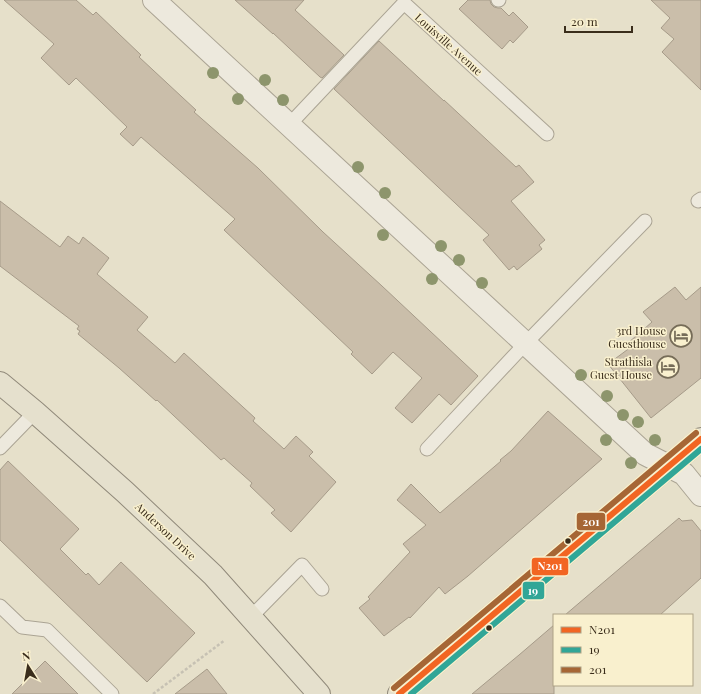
<svg xmlns="http://www.w3.org/2000/svg" width="701" height="694" font-family="'Playfair Display',serif">
<style>
.building{fill:#cabeaa;stroke:#a69b89}
.lines{fill:none;stroke-linecap:round;stroke-linejoin:round}
.service-casing{stroke:#aba494;stroke-width:15}
.minor-casing{stroke:#aba494;stroke-width:24}
.primary-casing{stroke:#90897a;stroke-width:24}
.path{stroke:#c6c1b3;stroke-width:2.5;stroke-dasharray:3 2;stroke-linecap:butt}
.service{stroke:#ede9dd;stroke-width:13}
.minor{stroke:#ede9dd;stroke-width:22}
.primary{stroke:#e5e0cd;stroke-width:22}
.bus-1-casing{stroke:#f9f0ce;stroke-width:9}
.bus-2-casing{stroke:#f9f0ce;stroke-width:9}
.bus-3-casing{stroke:#f9f0ce;stroke-width:9}
.bus-1{stroke:#f26522;stroke-width:6}
.bus-2{stroke:#31a697;stroke-width:6}
.bus-3{stroke:#a66635;stroke-width:6}
.tree{fill:#8d956c}
.bus-dot{fill:#3a2d1b;stroke:#f9f0ce;stroke-width:1.5}
.labels{text-anchor:middle;dominant-baseline:central;stroke-width:3;stroke-linejoin:round;paint-order:stroke}
.street-label{font-size:11px;fill:#3a2d1b;stroke:#f9f0ce}
.poi-label{font-size:11px;fill:#3a2d1b;stroke:#f9f0ce;text-anchor:end}
.line-badge{stroke:#f9f0ce;stroke-width:1.5}
.badge-label{font-size:11px;text-anchor:middle;font-weight:bold;fill:#fff}
</style>
<rect width="100%" height="100%" fill="#e6e0ca"/>
<path class="building" d="M 4,0 L 76,0 L 93,15 L 96,12 L 141,55 L 139,57 L 196,110 L 194,112 L 258,168 L 323,232 L 382,286 L 478,376 L 451,405 L 439,394 L 412,423 L 395,408 L 422,378 L 393,352 L 372,374 L 351,354 L 353,352 L 224,230 L 235,219 L 141,137 L 133,146 L 120,134 L 127,127 L 76,78 L 69,85 L 41,58 L 54,44 Z
M 235,0 L 304,0 L 295,10 L 344,55 L 322,78 L 320,77 L 273,33 L 273,34 Z
M 468,0 L 490,0 L 491,4 L 494,7 L 498,8 L 501,8 L 509,16 L 513,12 L 528,27 L 513,43 L 510,40 L 502,49 L 459,9 Z
M 651,0 L 701,0 L 701,90 L 662,52 L 674,39 L 661,28 L 670,18 Z
M 379,41 L 444,101 L 444,100 L 516,167 L 519,165 L 534,182 L 511,201 L 545,240 L 539,245 L 542,249 L 517,270 L 514,266 L 509,270 L 483,240 L 489,235 L 334,89 Z
M 0,201 L 60,247 L 68,236 L 79,244 L 83,237 L 109,258 L 97,274 L 148,317 L 137,330 L 175,363 L 184,353 L 255,418 L 253,421 L 284,449 L 296,436 L 313,452 L 309,456 L 336,482 L 291,532 L 271,513 L 275,510 L 250,486 L 252,483 L 224,458 L 221,460 L 157,400 L 156,401 L 119,368 L 78,334 L 80,331 L 77,329 L 79,326 L 0,266 Z
M 675,287 L 686,300 L 701,287 L 701,378 L 651,418 L 608,364 L 631,347 L 628,343 L 652,322 L 643,312 Z
M 548,411 L 602,459 L 468,576 L 445,594 L 439,587 L 410,618 L 409,617 L 384,636 L 359,608 L 370,599 L 368,597 L 410,552 L 403,544 L 426,525 L 397,500 L 411,484 L 440,513 L 501,461 L 500,460 L 511,451 Z
M 8,461 L 79,529 L 60,549 L 86,575 L 88,573 L 99,585 L 121,562 L 195,633 L 147,682 L 119,655 L 0,540 L 0,470 Z
M 679,518 L 682,521 L 692,520 L 701,531 L 701,578 L 660,615 L 565,615 Z
M 554,625 L 554,694 L 472,694 L 519,655 Z
M 45,661 L 78,694 L 12,694 Z
M 207,669 L 227,694 L 175,694 Z"/>
<g class="lines">
<g class="service-casing">
<path id="service" d="M 498,0 L 499,0
M 289,125 L 404,3 L 547,134
M 698,201 L 701,199
M 0,448 L 35,412
M 427,449 L 525,344 L 645,221
M 0,606 L 22,627 L 47,630 L 112,694
M 251,617 L 302,565 L 322,589"/>
</g>
<g class="minor-casing">
<path id="minor" d="M 154,0 L 645,454 L 684,474 L 701,495"/>
</g>
<g class="primary-casing">
<path id="primary" d="M 0,383 L 35,412 L 125,492 L 213,575 L 319,694
M 399,694 L 701,439"/>
</g>
<path class="path" d="M 153,694 L 225,640"/>
<use href="#service" class="service"/>
<use href="#minor" class="minor"/>
<use href="#primary" class="primary"/>
<g class="bus-1-casing">
<path id="bus-1" d="M 399,694 L 701,439"/>
</g>
<g class="bus-2-casing">
<path id="bus-2" d="M 411,694 L 701,449"/>
</g>
<g class="bus-3-casing">
<path id="bus-3" d="M 394,688 L 696,433"/>
</g>
<use href="#bus-1" class="bus-1"/>
<use href="#bus-2" class="bus-2"/>
<use href="#bus-3" class="bus-3"/>
</g>
<g class="tree">
<circle cx="213" cy="73" r="6"/>
<circle cx="265" cy="80" r="6"/>
<circle cx="238" cy="99" r="6"/>
<circle cx="283" cy="100" r="6"/>
<circle cx="358" cy="167" r="6"/>
<circle cx="385" cy="193" r="6"/>
<circle cx="383" cy="235" r="6"/>
<circle cx="441" cy="246" r="6"/>
<circle cx="459" cy="260" r="6"/>
<circle cx="432" cy="279" r="6"/>
<circle cx="482" cy="283" r="6"/>
<circle cx="581" cy="375" r="6"/>
<circle cx="607" cy="396" r="6"/>
<circle cx="623" cy="415" r="6"/>
<circle cx="638" cy="422" r="6"/>
<circle cx="606" cy="440" r="6"/>
<circle cx="655" cy="440" r="6"/>
<circle cx="631" cy="463" r="6"/>
</g>
<defs>
<g id="hotel-ring" transform="scale(1.15)"><circle r="9.5" fill="#f9f0ce" stroke="#766c58" stroke-width="1.5"/><path d="M-6-4.5h1.5V1H6V5H4.5V3h-9V5H-6ZM-4 0a1.8 1.8 0 1 1 3.6 0ZM.5 0V-2.5h3Q6-2.5 6 0Z" fill="#766c58"/></g>
</defs>
<g fill-rule="evenodd">
<use href="#hotel-ring" x="681" y="336"/>
<use href="#hotel-ring" x="668" y="367"/>
</g>
<g class="bus-dot">
<circle cx="568" cy="541" r="3.5"/>
<circle cx="489" cy="628" r="3.5"/>
</g>
<g class="labels">
<g class="street-label">
<text transform="translate(449 44) rotate(42)">Louisville Avenue</text>
<text transform="translate(166 531) rotate(43)">Anderson Drive</text>
</g>
<g class="poi-label">
<text x="666" y="330">3rd House<tspan x="666" dy="13">Guesthouse</tspan></text>
<text x="652" y="361">Strathisla<tspan x="652" dy="13">Guest House</tspan></text>
</g>
</g>
<g class="line-badge">
<rect x="576" y="512" width="30" height="19" rx="4" fill="#a66635"/>
<rect x="531" y="557" width="38" height="19" rx="4" fill="#f26522"/>
<rect x="522" y="581" width="23" height="19" rx="4" fill="#31a697"/>
</g>
<g class="badge-label">
<text x="591" y="526">201</text>
<text x="550" y="570">N201</text>
<text x="533" y="595">19</text>
</g>
<rect x="553" y="614" width="140" height="72" fill="#f9f0ce" stroke="#ada286"/>
<rect x="561" y="627" width="20" height="6" fill="#f26522" stroke="#ada286"/>
<text x="589" y="634" font-size="12" fill="#3a2d1b">N201</text>
<rect x="561" y="647" width="20" height="6" fill="#31a697" stroke="#ada286"/>
<text x="589" y="654" font-size="12" fill="#3a2d1b">19</text>
<rect x="561" y="667" width="20" height="6" fill="#a66635" stroke="#ada286"/>
<text x="589" y="674" font-size="12" fill="#3a2d1b">201</text>
<g transform="translate(28 666) rotate(349)" stroke="#f9f0ce" stroke-width="3" paint-order="stroke">
<path d="M0-3L7 15L0 10L-7 15Z" fill="#3a2d1b"/>
<text y="-6" font-size="11" font-weight="bold" text-anchor="middle" fill="#3a2d1b">N</text>
</g>
<path d="M565 26v6h67v-6" fill="none" stroke="#3a2d1b" stroke-width="2"/>
<text x="571" y="26" font-size="12" fill="#3a2d1b" stroke="#f9f0ce" stroke-width="3" paint-order="stroke">20 m</text>
</svg>
